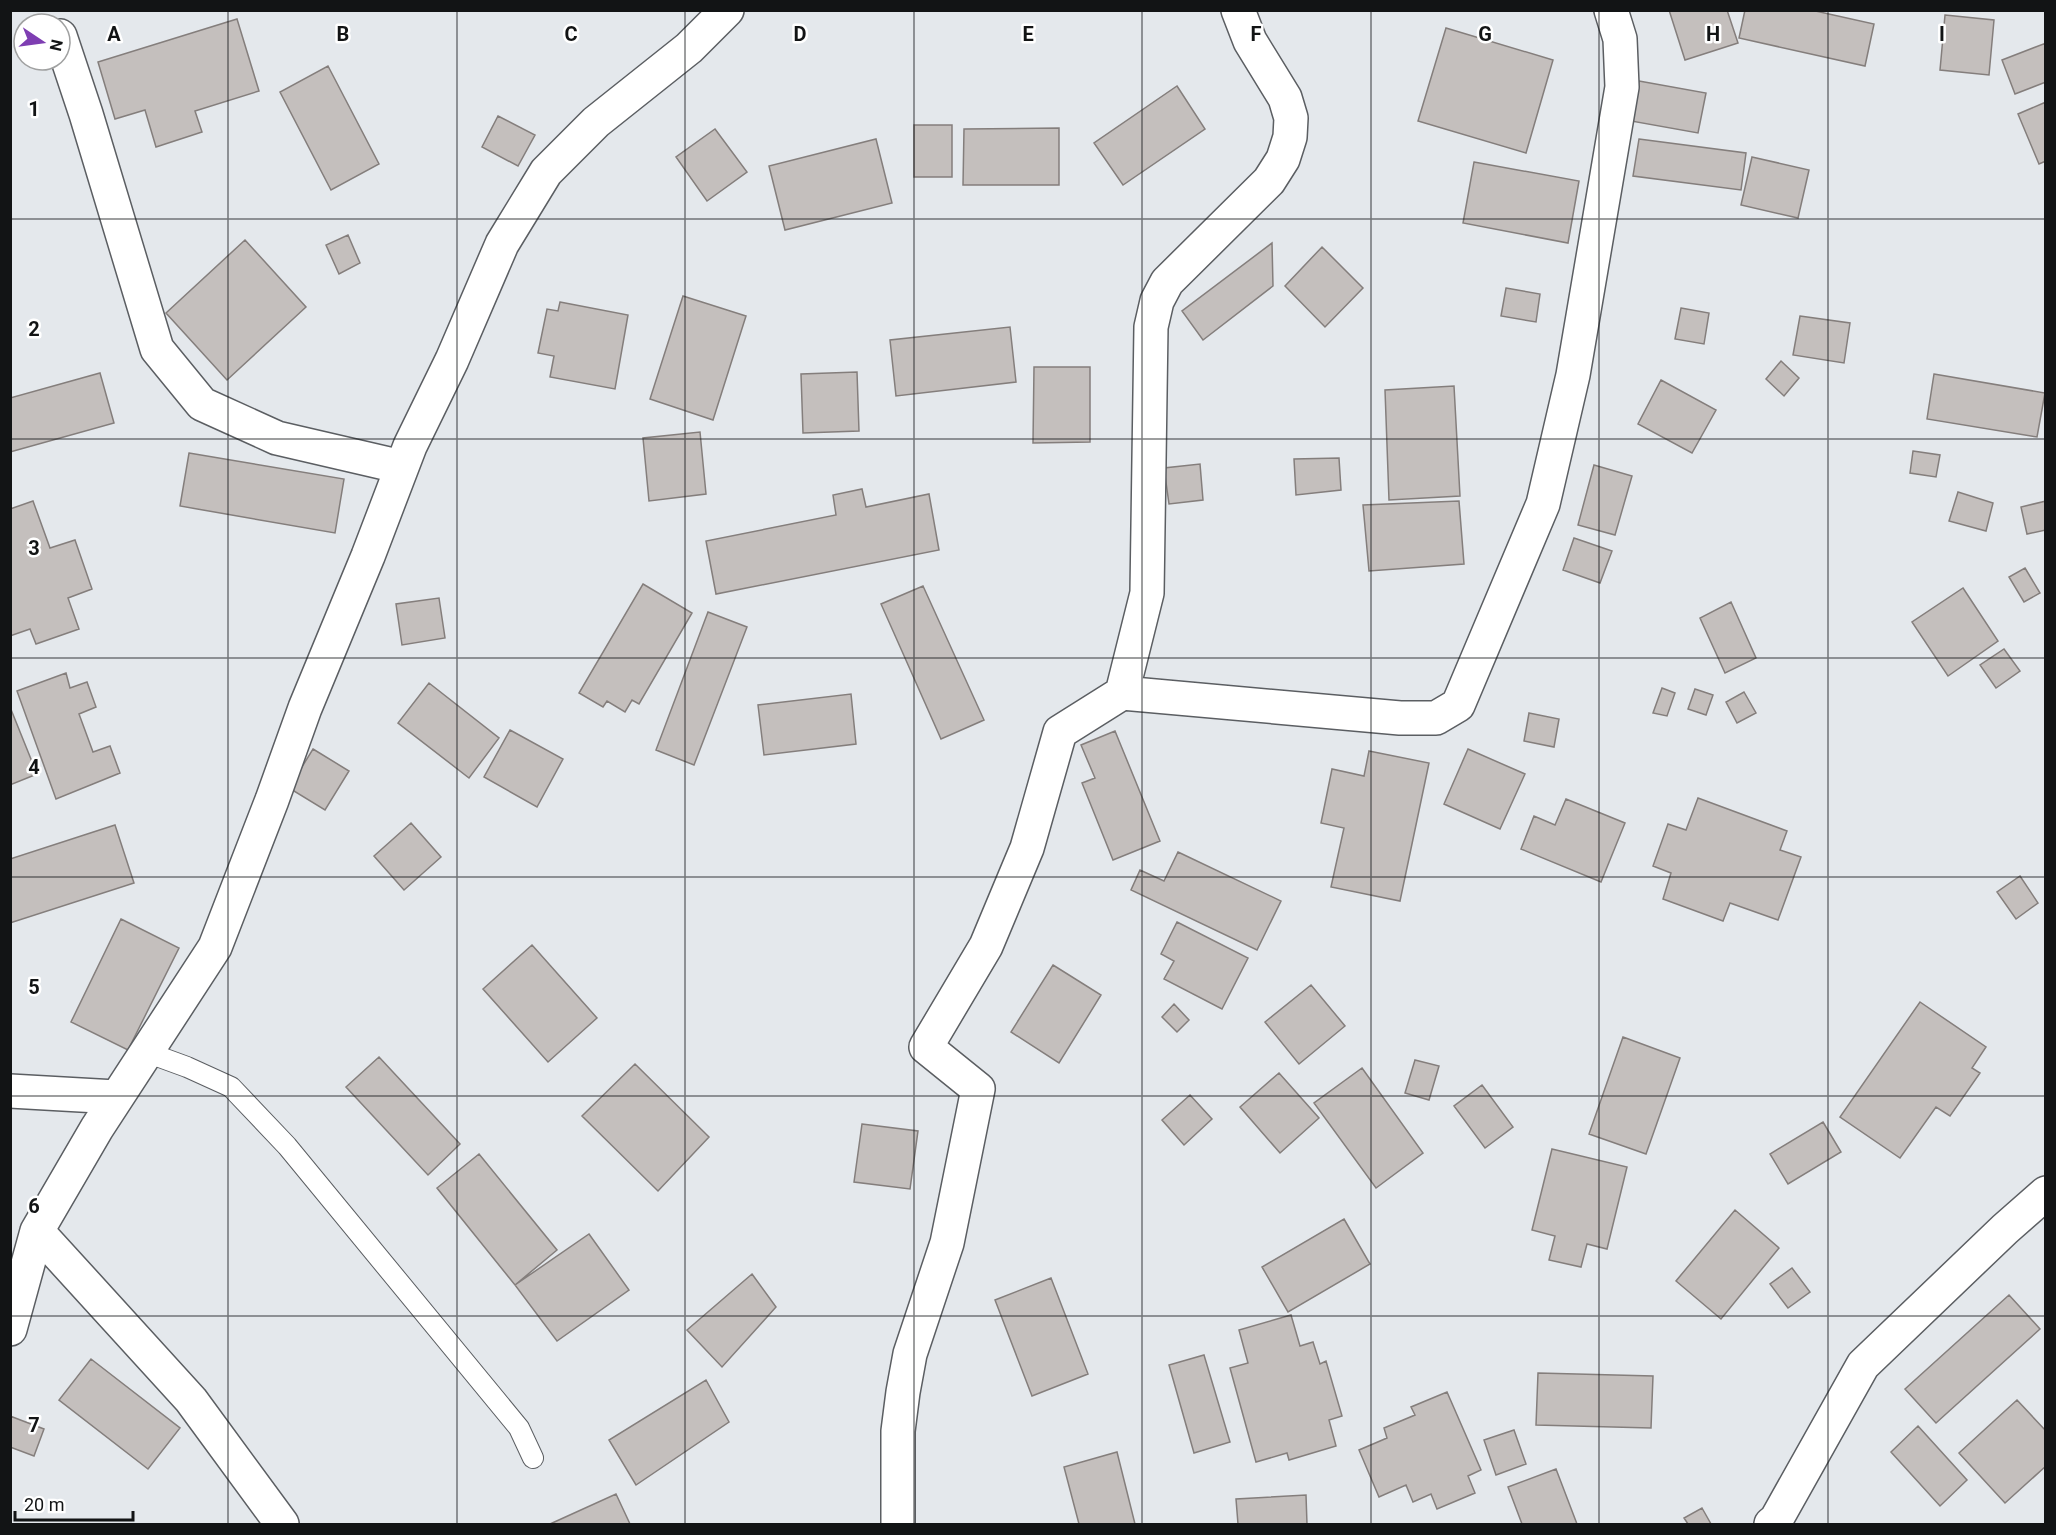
<svg xmlns="http://www.w3.org/2000/svg" width="2056" height="1535" font-family="Roboto,sans-serif">
<style>
.building{fill:#c4bfbd;stroke:#847e7c;stroke-width:1.5}
.lines{fill:none;stroke-linecap:round;stroke-linejoin:round}
.lane-casing{stroke:#5b5e62;stroke-width:22}
.street-casing{stroke:#5b5e62;stroke-width:36}
.lane{stroke:#fff;stroke-width:20}
.street{stroke:#fff;stroke-width:33}
.grid{fill:none;stroke:#121415;stroke-width:1.5;stroke-opacity:0.55}
.grid-label{font-size:20px;text-anchor:middle;font-weight:bold;fill:#121415;stroke:#fff;stroke-width:5;stroke-linejoin:round;paint-order:stroke}
</style>
<rect width="100%" height="100%" fill="#e4e8ec"/>
<path class="building" d="M 1669,10 L 1727,10 L 1738,43 L 1685,60 Z
M 1745,10 L 1811,10 L 1874,24 L 1865,66 L 1739,38 Z
M 1945,15 L 1994,20 L 1989,75 L 1940,70 Z
M 237,19 L 259,91 L 195,111 L 202,132 L 156,147 L 145,110 L 115,119 L 98,62 Z
M 1446,28 L 1553,60 L 1526,153 L 1418,121 Z
M 2046,43 L 2046,82 L 2015,94 L 2002,60 Z
M 328,66 L 379,164 L 331,190 L 280,92 Z
M 1639,81 L 1706,93 L 1698,133 L 1631,121 Z
M 1177,86 L 1205,129 L 1123,185 L 1094,143 Z
M 2046,102 L 2046,161 L 2039,164 L 2018,114 Z
M 498,116 L 535,135 L 518,166 L 482,147 Z
M 914,125 L 952,125 L 952,177 L 914,177 Z
M 1059,128 L 1059,185 L 963,185 L 964,129 Z
M 715,129 L 747,172 L 707,201 L 676,157 Z
M 876,139 L 892,203 L 785,230 L 769,166 Z
M 1639,139 L 1746,153 L 1741,190 L 1633,176 Z
M 1752,157 L 1809,170 L 1798,218 L 1741,205 Z
M 1474,162 L 1579,181 L 1568,243 L 1463,223 Z
M 348,235 L 360,263 L 339,274 L 326,245 Z
M 245,240 L 306,307 L 227,380 L 166,313 Z
M 1272,243 L 1273,286 L 1203,340 L 1182,311 Z
M 1322,247 L 1363,288 L 1325,327 L 1285,286 Z
M 1506,288 L 1540,294 L 1536,322 L 1501,316 Z
M 683,296 L 746,316 L 713,420 L 650,399 Z
M 560,302 L 628,315 L 615,389 L 550,377 L 554,356 L 538,353 L 547,309 L 558,311 Z
M 1681,308 L 1709,313 L 1704,344 L 1675,339 Z
M 1800,316 L 1850,323 L 1844,363 L 1793,355 Z
M 1010,327 L 1016,382 L 896,396 L 890,340 Z
M 1781,361 L 1799,378 L 1784,396 L 1766,379 Z
M 1034,367 L 1090,367 L 1090,442 L 1033,443 Z
M 857,372 L 859,431 L 803,433 L 801,374 Z
M 100,373 L 114,423 L 10,452 L 10,398 Z
M 1934,374 L 2045,393 L 2037,437 L 1927,419 Z
M 1661,380 L 1716,410 L 1692,453 L 1638,424 Z
M 1454,386 L 1460,496 L 1389,500 L 1385,390 Z
M 700,432 L 706,494 L 649,501 L 643,438 Z
M 1913,451 L 1940,455 L 1936,477 L 1910,473 Z
M 189,453 L 344,479 L 335,533 L 180,506 Z
M 1339,458 L 1341,490 L 1296,495 L 1294,459 Z
M 1200,464 L 1203,500 L 1169,504 L 1164,468 Z
M 1594,465 L 1632,476 L 1615,535 L 1578,525 Z
M 862,489 L 866,507 L 929,494 L 939,550 L 716,594 L 706,541 L 836,515 L 833,495 Z
M 1958,492 L 1993,503 L 1986,531 L 1949,521 Z
M 33,501 L 50,548 L 75,540 L 92,589 L 68,598 L 79,629 L 36,644 L 30,629 L 10,636 L 10,509 Z
M 1459,501 L 1464,564 L 1369,571 L 1363,505 Z
M 2046,501 L 2046,530 L 2027,534 L 2021,507 Z
M 1574,538 L 1612,551 L 1600,583 L 1563,570 Z
M 2025,568 L 2040,593 L 2024,602 L 2009,577 Z
M 643,584 L 692,613 L 639,704 L 632,700 L 625,712 L 607,701 L 603,707 L 579,693 Z
M 923,586 L 984,720 L 941,739 L 881,604 Z
M 1963,588 L 1998,641 L 1948,676 L 1912,622 Z
M 439,598 L 445,638 L 402,645 L 396,604 Z
M 1731,602 L 1756,658 L 1725,673 L 1700,618 Z
M 708,612 L 747,627 L 694,765 L 656,750 Z
M 2004,649 L 2020,671 L 1996,688 L 1980,665 Z
M 66,673 L 70,688 L 87,682 L 96,707 L 79,714 L 93,752 L 110,746 L 120,773 L 56,799 L 17,691 Z
M 429,683 L 499,738 L 469,778 L 398,723 Z
M 1662,688 L 1675,693 L 1667,716 L 1653,713 Z
M 1695,689 L 1713,695 L 1706,715 L 1688,709 Z
M 1744,692 L 1756,713 L 1737,723 L 1726,702 Z
M 851,694 L 856,744 L 764,755 L 758,705 Z
M 10,707 L 37,774 L 10,785 Z
M 1529,713 L 1559,719 L 1554,747 L 1524,741 Z
M 510,730 L 563,759 L 537,807 L 484,777 Z
M 1115,731 L 1160,841 L 1113,860 L 1082,783 L 1095,778 L 1081,745 Z
M 313,749 L 349,771 L 325,810 L 289,788 Z
M 1468,749 L 1525,774 L 1500,829 L 1444,804 Z
M 1369,751 L 1429,763 L 1400,901 L 1331,887 L 1344,828 L 1321,823 L 1332,769 L 1364,776 Z
M 1698,798 L 1787,831 L 1780,850 L 1801,857 L 1778,920 L 1730,903 L 1723,921 L 1663,899 L 1671,873 L 1653,866 L 1668,824 L 1686,830 Z
M 1566,799 L 1625,823 L 1601,882 L 1521,849 L 1534,816 L 1555,825 Z
M 411,823 L 441,857 L 404,890 L 374,856 Z
M 115,825 L 134,883 L 10,923 L 10,859 Z
M 1178,852 L 1281,901 L 1257,950 L 1131,890 L 1140,870 L 1164,881 Z
M 2020,876 L 2038,903 L 2016,919 L 1997,892 Z
M 121,919 L 179,948 L 128,1050 L 71,1022 Z
M 1177,922 L 1248,958 L 1222,1009 L 1164,979 L 1174,961 L 1161,954 Z
M 532,945 L 597,1018 L 548,1062 L 483,989 Z
M 1053,965 L 1101,995 L 1059,1063 L 1011,1032 Z
M 1311,985 L 1345,1026 L 1299,1064 L 1265,1022 Z
M 1920,1002 L 1986,1047 L 1972,1068 L 1980,1073 L 1950,1116 L 1936,1107 L 1900,1158 L 1840,1117 Z
M 1174,1004 L 1189,1020 L 1177,1032 L 1162,1017 Z
M 1623,1037 L 1680,1058 L 1646,1154 L 1589,1134 Z
M 379,1057 L 460,1144 L 428,1175 L 346,1087 Z
M 1415,1060 L 1439,1066 L 1429,1100 L 1405,1093 Z
M 635,1064 L 709,1137 L 658,1191 L 582,1116 Z
M 1362,1068 L 1423,1153 L 1376,1188 L 1314,1103 Z
M 1279,1073 L 1319,1118 L 1280,1153 L 1240,1107 Z
M 1482,1085 L 1513,1127 L 1485,1148 L 1454,1106 Z
M 1190,1095 L 1212,1119 L 1184,1145 L 1162,1120 Z
M 1823,1122 L 1841,1152 L 1788,1184 L 1770,1154 Z
M 862,1124 L 918,1131 L 910,1189 L 854,1182 Z
M 1552,1149 L 1627,1167 L 1607,1249 L 1587,1244 L 1581,1267 L 1549,1260 L 1555,1236 L 1532,1230 Z
M 479,1154 L 557,1250 L 515,1285 L 437,1188 Z
M 1735,1210 L 1779,1248 L 1721,1319 L 1676,1281 Z
M 1344,1219 L 1370,1264 L 1288,1312 L 1262,1267 Z
M 589,1234 L 629,1290 L 557,1341 L 515,1285 Z
M 1792,1268 L 1810,1292 L 1788,1308 L 1770,1284 Z
M 752,1274 L 776,1307 L 722,1367 L 687,1330 Z
M 1051,1278 L 1088,1374 L 1032,1396 L 995,1300 Z
M 2009,1295 L 2040,1329 L 1936,1423 L 1905,1389 Z
M 1291,1315 L 1300,1346 L 1313,1342 L 1320,1364 L 1326,1361 L 1342,1416 L 1329,1420 L 1336,1446 L 1289,1460 L 1287,1453 L 1256,1462 L 1230,1368 L 1248,1363 L 1239,1330 Z
M 1204,1355 L 1230,1442 L 1194,1453 L 1169,1365 Z
M 91,1359 L 180,1428 L 148,1469 L 59,1400 Z
M 1538,1373 L 1653,1376 L 1651,1428 L 1536,1425 Z
M 706,1380 L 729,1422 L 636,1485 L 609,1440 Z
M 1447,1392 L 1481,1470 L 1468,1476 L 1475,1493 L 1437,1509 L 1431,1494 L 1413,1502 L 1406,1485 L 1379,1497 L 1359,1450 L 1387,1438 L 1384,1428 L 1415,1415 L 1411,1407 Z
M 2017,1400 L 2046,1431 L 2046,1466 L 2005,1503 L 1959,1453 Z
M 10,1416 L 44,1429 L 34,1456 L 10,1447 Z
M 1918,1426 L 1967,1480 L 1940,1506 L 1891,1452 Z
M 1514,1430 L 1526,1464 L 1496,1475 L 1484,1440 Z
M 1117,1452 L 1135,1524 L 1079,1524 L 1064,1467 Z
M 1556,1469 L 1577,1524 L 1522,1524 L 1508,1487 Z
M 616,1494 L 630,1524 L 550,1524 Z
M 1306,1495 L 1307,1524 L 1238,1524 L 1236,1499 Z
M 1702,1508 L 1711,1524 L 1688,1524 L 1684,1518 Z"/>
<g class="lines">
<g class="lane-casing">
<path id="lane" d="M 146,1052 L 187,1067 L 231,1087 L 287,1146 L 519,1428 L 533,1458"/>
</g>
<g class="street-casing">
<path id="street" d="M 60,36 L 86,114 L 157,349 L 202,404 L 277,438 L 402,467
M 1122,693 L 1400,718 L 1436,718 L 1458,705 L 1543,504 L 1573,375 L 1622,87 L 1620,39 L 1611,10
M 10,1091 L 116,1097
M 37,1231 L 191,1400 L 282,1524
M 10,1329 L 37,1231 L 97,1128 L 215,947 L 272,800 L 305,708 L 368,556 L 410,446 L 452,360 L 502,244 L 546,172 L 596,122 L 689,48 L 727,10
M 898,1524 L 898,1431 L 903,1392 L 910,1354 L 947,1243 L 978,1089 L 926,1047 L 986,946 L 1027,848 L 1060,732 L 1122,693 L 1147,593 L 1151,327 L 1157,301 L 1167,282 L 1269,181 L 1283,159 L 1290,137 L 1291,118 L 1285,98 L 1250,41 L 1238,10
M 1771,1524 L 1776,1520 L 1863,1365 L 2005,1229 L 2046,1193"/>
</g>
<use href="#lane" class="lane"/>
<use href="#street" class="street"/>
</g>
<path class="grid" d="M 228,10 L 228,1524M 457,10 L 457,1524M 685,10 L 685,1524M 914,10 L 914,1524M 1142,10 L 1142,1524M 1371,10 L 1371,1524M 1599,10 L 1599,1524M 1828,10 L 1828,1524M 10,219 L 2046,219M 10,439 L 2046,439M 10,658 L 2046,658M 10,877 L 2046,877M 10,1096 L 2046,1096M 10,1316 L 2046,1316"/>
<g class="grid-label">
<text x="114" y="41">A</text>
<text x="343" y="41">B</text>
<text x="571" y="41">C</text>
<text x="800" y="41">D</text>
<text x="1028" y="41">E</text>
<text x="1256" y="41">F</text>
<text x="1485" y="41">G</text>
<text x="1713" y="41">H</text>
<text x="1942" y="41">I</text>
<text x="34" y="116">1</text>
<text x="34" y="336">2</text>
<text x="34" y="555">3</text>
<text x="34" y="774">4</text>
<text x="34" y="994">5</text>
<text x="34" y="1213">6</text>
<text x="34" y="1432">7</text>
</g>
<rect width="2056" height="1535" fill="none" stroke="#121415" stroke-width="24"/>
<g transform="translate(42 42) rotate(103)"><circle r="28" fill="#ffffff" stroke="#a0a1a1" stroke-width="1.5"/>
<path d="M0-4.5L10 22L0 15L-10 22Z" fill="#7e3eb2"/>
<text y="-9" font-size="16" font-weight="bold" text-anchor="middle" fill="#121415">N</text>
</g>
<path d="M15 1511v9h118v-9" fill="none" stroke="#121415" stroke-width="3"/>
<text x="24" y="1511" font-size="18" fill="#121415" stroke="#ffffff" stroke-width="4.5" paint-order="stroke">20 m</text>
</svg>
